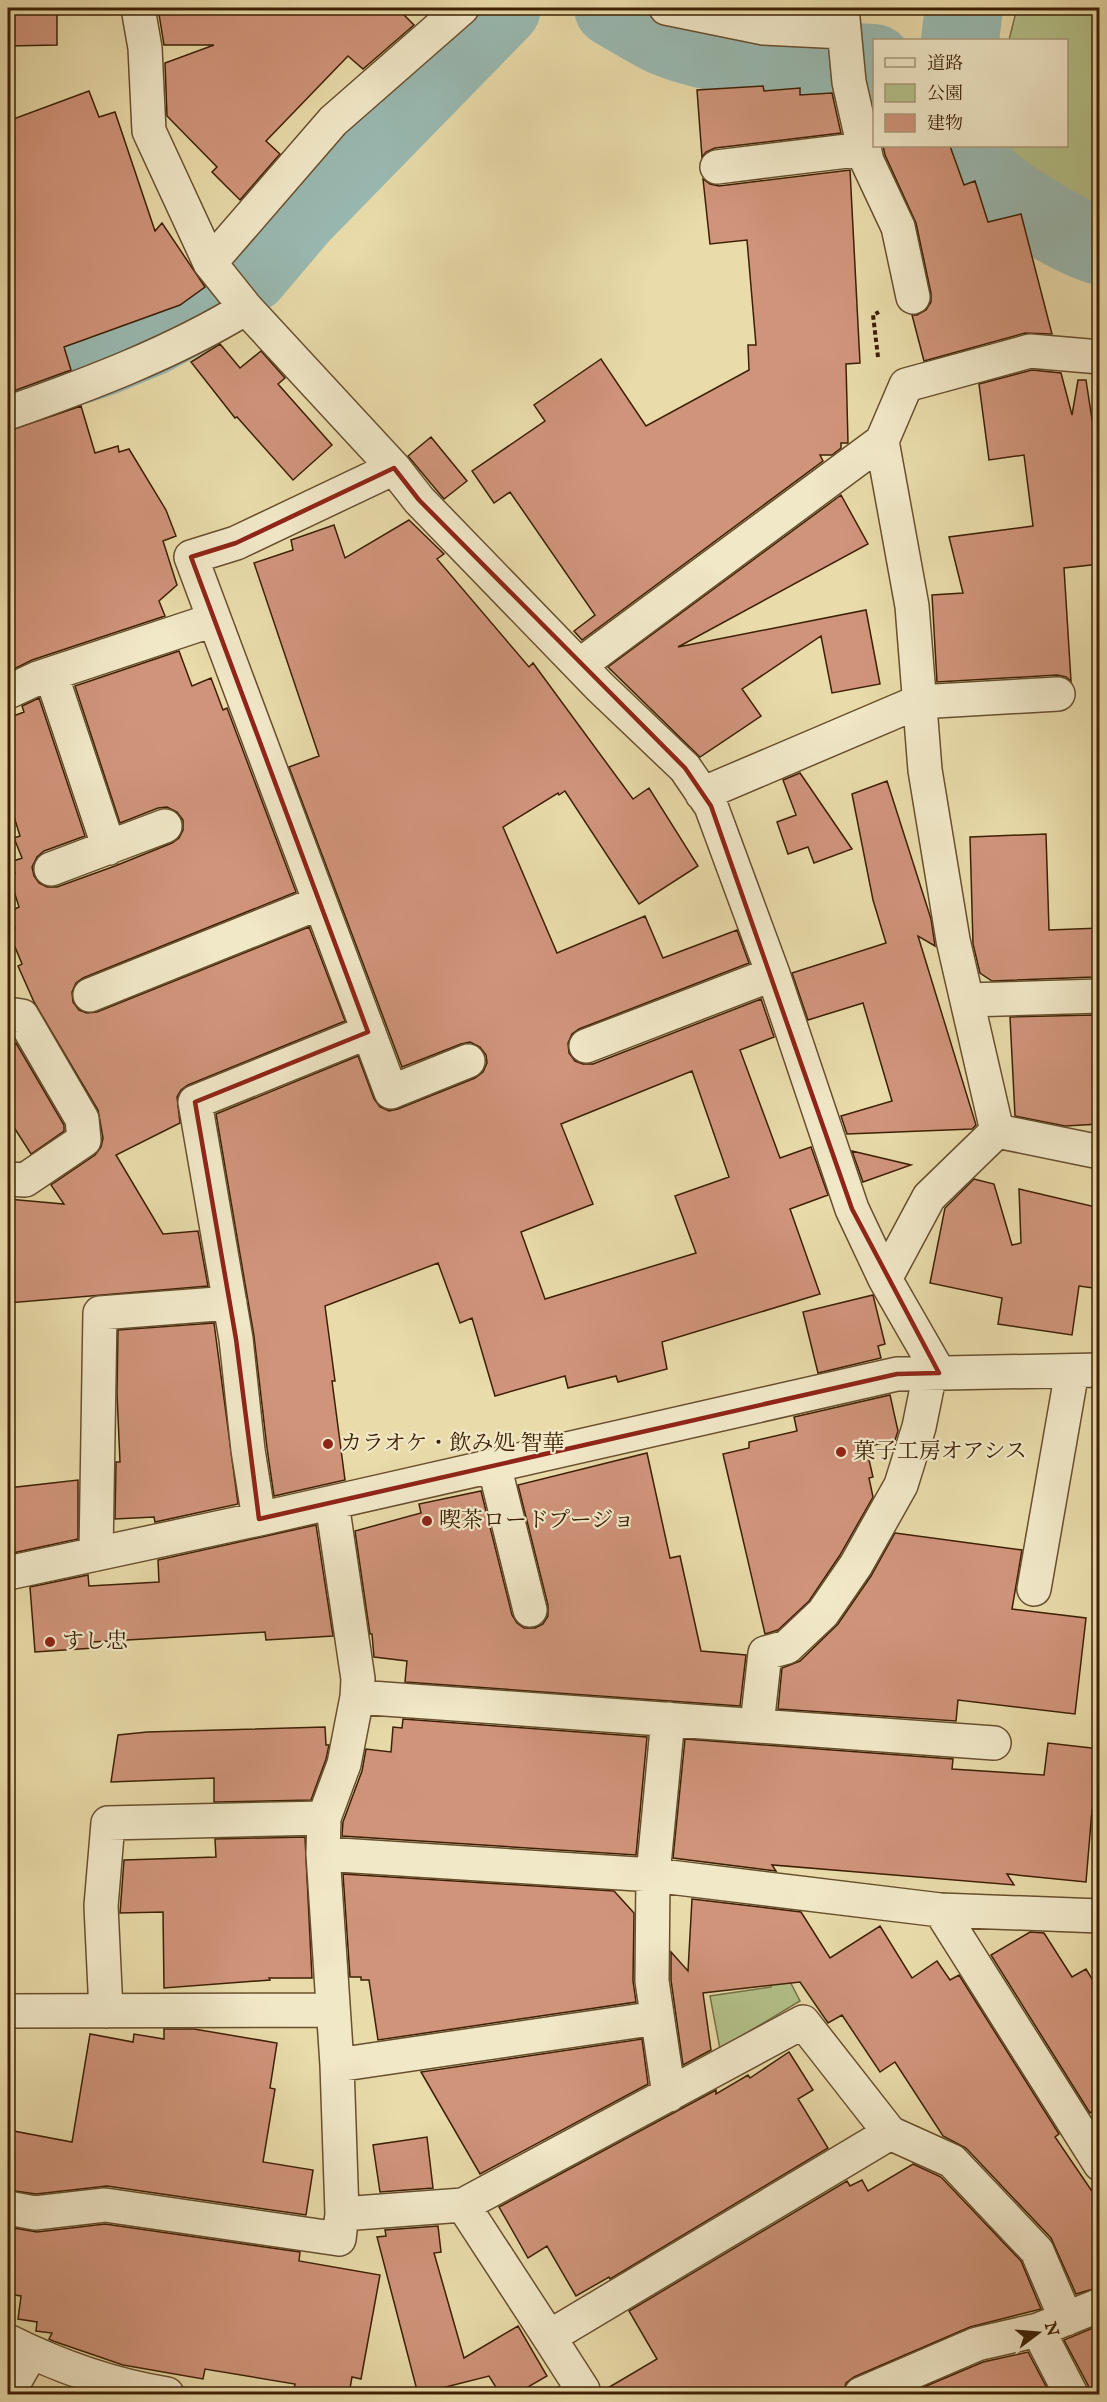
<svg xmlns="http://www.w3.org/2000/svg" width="1107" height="2402" font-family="'IM FELL English','Noto Serif JP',serif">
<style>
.green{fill:#b4c18a;stroke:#787047;stroke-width:1.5}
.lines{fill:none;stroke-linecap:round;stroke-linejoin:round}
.river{stroke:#99b9b1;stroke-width:78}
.building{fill:#d0947b;stroke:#3d2004;stroke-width:1.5;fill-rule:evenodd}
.minor-casing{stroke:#684f2e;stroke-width:36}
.path{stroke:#3d2004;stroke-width:4;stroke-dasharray:4.5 3;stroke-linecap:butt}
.minor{stroke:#f1e8c8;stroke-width:33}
.marked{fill:none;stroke:#8f2418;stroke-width:4.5;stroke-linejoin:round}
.poi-dot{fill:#8f2418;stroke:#f1e8c8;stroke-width:2}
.labels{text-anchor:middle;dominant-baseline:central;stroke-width:4.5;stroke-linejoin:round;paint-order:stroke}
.poi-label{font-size:22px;fill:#3d2004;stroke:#f1e8c8;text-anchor:start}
</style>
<rect width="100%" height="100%" fill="#e9dbaa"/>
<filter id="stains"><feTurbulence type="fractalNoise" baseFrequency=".00333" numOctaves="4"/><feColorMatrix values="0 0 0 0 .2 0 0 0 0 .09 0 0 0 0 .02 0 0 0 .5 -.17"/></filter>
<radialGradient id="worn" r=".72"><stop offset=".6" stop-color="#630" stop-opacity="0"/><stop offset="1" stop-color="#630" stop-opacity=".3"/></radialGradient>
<path class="green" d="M 1017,8 L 1099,8 L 1099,235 L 981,154 L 979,146 L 1066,146 L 1066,40 L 1009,40 Z
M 782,1966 L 800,2001 L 720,2049 L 710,1996 L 771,1987 L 770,1970 Z"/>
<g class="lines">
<path class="river" d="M 613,8 C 630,17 647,29 665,37 C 732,64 804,60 874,63
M 960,40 L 964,8
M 963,146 C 969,154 974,164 981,173 C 1001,196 1070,237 1100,246
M 8,389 L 103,357 L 151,337 L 199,311 L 250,274 L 300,215 L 502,8"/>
</g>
<path class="building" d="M 158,8 L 397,8 L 414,25 L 363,69 L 348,56 L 266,141 L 280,154 L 240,200 L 212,172 L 217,167 L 167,116 L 165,63 L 214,45 L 164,45 Z
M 8,9 L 57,9 L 57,45 L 8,46 Z
M 763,86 L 764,91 L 800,88 L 800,95 L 832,93 L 841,133 L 715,148 L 706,152 L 702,157 L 697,90 Z
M 89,91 L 99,117 L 115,112 L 155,231 L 162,223 L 205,287 L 180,305 L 64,347 L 71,370 L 8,393 L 8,121 Z
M 883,146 L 950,146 L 964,185 L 975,181 L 988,222 L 1021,214 L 1052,334 L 1025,333 L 924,361 L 912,315 L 917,315 L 926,310 L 931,302 L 931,293 L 916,223 L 885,155 Z
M 850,170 L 860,363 L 846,364 L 848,443 L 841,443 L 841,448 L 832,455 L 820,455 L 823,461 L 582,640 L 574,631 L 595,615 L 510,492 L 494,503 L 472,471 L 545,421 L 534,405 L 601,359 L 646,426 L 749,370 L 748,345 L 756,345 L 747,240 L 710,244 L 703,179 L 710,184 L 719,186 Z
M 220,344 L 240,368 L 261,351 L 285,378 L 278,384 L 332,445 L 293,480 L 237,417 L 235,418 L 191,362 Z
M 1032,370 L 1061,373 L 1072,415 L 1078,380 L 1086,380 L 1100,472 L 1100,564 L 1064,568 L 1071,681 L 1066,677 L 1057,675 L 937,682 L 932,595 L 963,593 L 949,537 L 1033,526 L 1024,455 L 989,460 L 979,384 Z
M 81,406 L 95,453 L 118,446 L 119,452 L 129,449 L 166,510 L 176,536 L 163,541 L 177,585 L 159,601 L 165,616 L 32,660 L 10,671 L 8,664 L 8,431 Z
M 431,437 L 467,481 L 444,499 L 408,456 Z
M 841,495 L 868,544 L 678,647 L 866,610 L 880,684 L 832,693 L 821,636 L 742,689 L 761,716 L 700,757 L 608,667 Z
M 409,520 L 444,554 L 437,559 L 529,667 L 533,663 L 633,799 L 649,788 L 698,866 L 639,904 L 565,791 L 559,795 L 558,793 L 503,827 L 557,953 L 645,916 L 663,958 L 737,930 L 749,963 L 579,1029 L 572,1034 L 568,1043 L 569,1053 L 575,1061 L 583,1064 L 593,1064 L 761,999 L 774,1037 L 740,1050 L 780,1158 L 811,1147 L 828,1195 L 790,1209 L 820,1294 L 662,1342 L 667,1369 L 618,1382 L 616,1376 L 568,1388 L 565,1376 L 495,1396 L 472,1318 L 460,1323 L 438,1263 L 325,1306 L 335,1381 L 332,1381 L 345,1480 L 274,1496 L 267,1448 L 254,1336 L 216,1114 L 358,1056 L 374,1099 L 380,1107 L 389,1111 L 398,1109 L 475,1078 L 483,1072 L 487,1063 L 486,1055 L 480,1047 L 470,1042 L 461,1044 L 402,1067 L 289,767 L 319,756 L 254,563 L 293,550 L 291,540 L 334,525 L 345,558 ZM 692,1071 L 729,1177 L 675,1196 L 696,1253 L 545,1299 L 521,1232 L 593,1204 L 561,1124 Z
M 179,651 L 192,686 L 211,678 L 223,710 L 227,708 L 296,892 L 83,978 L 76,983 L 72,992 L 73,1002 L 79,1010 L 87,1013 L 97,1012 L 309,927 L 345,1021 L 188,1085 L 181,1090 L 177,1097 L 180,1123 L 116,1155 L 163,1234 L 198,1231 L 208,1286 L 8,1303 L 8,1199 L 64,1204 L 51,1185 L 95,1155 L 101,1147 L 103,1138 L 98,1110 L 34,1002 L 18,966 L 22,964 L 8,930 L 15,928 L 8,912 L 19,907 L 9,875 L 15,873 L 11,862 L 22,858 L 14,838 L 20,836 L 8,797 L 8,718 L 24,712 L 22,706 L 39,698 L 85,836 L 44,851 L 37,857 L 32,867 L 34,876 L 39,883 L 47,887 L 57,887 L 115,866 L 172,843 L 179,838 L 183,830 L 183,820 L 177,812 L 167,807 L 158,808 L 120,823 L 75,686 Z
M 800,773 L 852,849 L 814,863 L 808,847 L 788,854 L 777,822 L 796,815 L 783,780 Z
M 887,781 L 931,919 L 935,946 L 918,936 L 976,1125 L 972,1129 L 847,1134 L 841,1116 L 892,1101 L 863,1003 L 808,1020 L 792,973 L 886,943 L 873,900 L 852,794 Z
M 1046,834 L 1049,930 L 1100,928 L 1100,973 L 1093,973 L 1093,977 L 992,981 L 980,973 L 973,944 L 970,837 Z
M 1095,1015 L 1097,1067 L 1100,1067 L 1100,1124 L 1065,1126 L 1015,1116 L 1010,1017 Z
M 16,1043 L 64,1125 L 64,1131 L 31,1154 L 8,1118 L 8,1048 Z
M 852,1151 L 911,1165 L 863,1182 Z
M 974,1179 L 994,1184 L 1012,1245 L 1021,1243 L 1019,1189 L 1100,1208 L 1100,1289 L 1079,1286 L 1072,1335 L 998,1324 L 1002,1298 L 930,1283 L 945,1208 Z
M 873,1295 L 885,1344 L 878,1346 L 881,1358 L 818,1373 L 803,1312 Z
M 214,1323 L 238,1504 L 155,1522 L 154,1517 L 115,1519 L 116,1462 L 120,1462 L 117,1394 L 118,1330 Z
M 890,1395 L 898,1431 L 895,1440 L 866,1447 L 873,1477 L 869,1478 L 873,1497 L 840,1555 L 809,1601 L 778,1630 L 765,1634 L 723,1454 L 749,1448 L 749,1442 L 797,1431 L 794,1417 Z
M 647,1453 L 670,1558 L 680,1556 L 701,1651 L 746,1655 L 740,1706 L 405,1682 L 407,1661 L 374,1657 L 372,1634 L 370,1634 L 355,1531 L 421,1513 L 419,1504 L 481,1491 L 512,1615 L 517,1623 L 524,1628 L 535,1628 L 543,1624 L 548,1616 L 548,1605 L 518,1485 Z
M 78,1480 L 78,1539 L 8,1554 L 8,1488 Z
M 316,1525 L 333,1636 L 266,1640 L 265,1632 L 93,1642 L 94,1648 L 35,1652 L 30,1587 L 88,1575 L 89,1586 L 159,1582 L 158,1560 Z
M 895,1533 L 1022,1550 L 1012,1609 L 1086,1618 L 1075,1714 L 958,1700 L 956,1721 L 778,1709 L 782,1668 L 800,1661 L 838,1624 L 871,1576 Z
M 403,1719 L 647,1737 L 636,1855 L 342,1836 L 343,1822 L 362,1771 L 366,1749 L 391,1752 L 393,1727 L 402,1728 Z
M 325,1727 L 326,1745 L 329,1745 L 326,1759 L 311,1800 L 214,1802 L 214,1778 L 111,1782 L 118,1735 L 147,1732 Z
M 685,1739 L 953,1759 L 952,1769 L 1044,1775 L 1048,1743 L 1100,1749 L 1100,1811 L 1092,1810 L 1086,1882 L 1007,1874 L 1014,1885 L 772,1865 L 776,1871 L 673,1858 Z
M 305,1837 L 312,1978 L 269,1978 L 270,1980 L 164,1988 L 163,1912 L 120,1913 L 124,1860 L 216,1857 L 215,1839 Z
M 343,1874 L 614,1891 L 634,1913 L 633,1981 L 636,2002 L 378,2040 L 369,1980 L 361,1980 L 361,1977 L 350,1977 Z
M 692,1899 L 801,1912 L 830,1958 L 880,1926 L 912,1978 L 937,1961 L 950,1980 L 959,1975 L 1059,2134 L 1055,2137 L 1100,2203 L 1100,2287 L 1076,2294 L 1051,2238 L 966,2148 L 943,2136 L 895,2062 L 880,2072 L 842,2015 L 828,2023 L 800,1982 L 703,1993 L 711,2050 L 683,2065 L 671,1980 L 671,1952 L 688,1971 Z
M 1030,1932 L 1044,1933 L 1072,1977 L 1086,1969 L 1100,1992 L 1100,2107 L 1090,2113 L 991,1955 Z
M 164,2029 L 194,2029 L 277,2043 L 270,2088 L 275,2089 L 263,2162 L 313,2170 L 306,2215 L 107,2186 L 36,2194 L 8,2190 L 8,2130 L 72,2142 L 90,2034 L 133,2042 L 134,2034 L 164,2039 Z
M 642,2039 L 648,2084 L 480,2174 L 421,2072 Z
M 789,2052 L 813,2090 L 798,2099 L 828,2148 L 610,2279 L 609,2277 L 576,2296 L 547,2246 L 528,2258 L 499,2207 L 716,2090 L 716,2094 L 748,2075 L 750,2078 Z
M 427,2137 L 433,2188 L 380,2192 L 373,2145 Z
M 913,2164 L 941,2177 L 1021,2261 L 1041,2309 L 970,2327 L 854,2377 L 846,2383 L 843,2394 L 601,2394 L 601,2392 L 657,2359 L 629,2311 L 847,2181 L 850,2186 L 862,2180 L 868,2191 Z
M 105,2224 L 300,2252 L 299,2261 L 380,2275 L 361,2379 L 352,2377 L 349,2394 L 326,2394 L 294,2389 L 295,2384 L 205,2369 L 203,2379 L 123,2365 L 53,2341 L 49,2339 L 52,2333 L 36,2331 L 37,2322 L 18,2319 L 21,2296 L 8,2294 L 8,2227 L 37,2232 Z
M 438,2226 L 441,2252 L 434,2253 L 464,2358 L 518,2326 L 547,2376 L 516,2394 L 500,2394 L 489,2376 L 418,2394 L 377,2237 L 386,2236 L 385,2230 Z
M 1100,2325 L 1100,2394 L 1090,2394 L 1088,2385 L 1064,2340 Z
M 1028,2352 L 1050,2394 L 907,2394 L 983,2362 Z"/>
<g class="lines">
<g class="minor-casing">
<path id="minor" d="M 138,8 L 145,48 L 149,131 L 210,263 L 246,308 L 394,468 L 419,500 L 600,687 L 685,768 L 711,806 L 773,974 L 852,1209 L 885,1279 L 939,1373
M 666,8 L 764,28 L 843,32
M 842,8 L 849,82 L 867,161 L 898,227 L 913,297
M 717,167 L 864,149
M 210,263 L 333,121 L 462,8
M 8,413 C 90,384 172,353 246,308
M 882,441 L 912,606 L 925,770 L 953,940 L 997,1131 L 929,1197 L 885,1279
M 394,468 L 236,543 L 191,557 L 391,1092 L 468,1061
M 580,665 L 882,441 L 906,385 L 1030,351 L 1100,357
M 51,674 L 109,848
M 8,692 L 38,678 L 213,620
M 702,794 L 918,702 L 1058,694
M 51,869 L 165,826
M 90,995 L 319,903
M 968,1000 L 1100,996
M 8,1014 L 22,1016 L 82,1119 L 84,1140 L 25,1180 L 8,1179
M 586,1046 L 773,974
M 997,1131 L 1100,1152
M 494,1465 L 530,1610
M 259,1519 L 248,1450 L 236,1339 L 195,1102 L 368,1032
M 96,1554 L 100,1313 L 230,1303
M 8,1573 L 259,1519 L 897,1374 L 1100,1370
M 1034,1589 L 1072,1371
M 357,1697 L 994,1743
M 668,1719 L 653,1875 L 652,1981 L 669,2095
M 757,1725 L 765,1653 L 787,1647 L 823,1613 L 856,1565 L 901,1485 L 919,1427 L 930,1373
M 323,1854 L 653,1875 L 940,1910 L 1100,1916
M 940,1910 L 1100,2164
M 8,2011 L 332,2010
M 106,2011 L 101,1906 L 108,1823 L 324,1818
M 337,2065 L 657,2018
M 463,2205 L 803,2022 L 890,2133 L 952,2161 L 1037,2251 L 1066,2319
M 8,2208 L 35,2213 L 105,2205 L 339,2239 L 342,2214 L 337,2065 L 323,1854 L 324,1818 L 344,1764 L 357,1697 L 358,1679 L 332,1503
M 342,2214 L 463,2205 L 549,2337
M 1038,2330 L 1071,2394
M 8,2341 C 58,2366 112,2385 167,2394
M 8,2393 L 31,2353
M 574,2394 L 583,2390 L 549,2337 L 890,2133
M 861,2394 L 977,2344 L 1038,2330 L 1100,2305"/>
</g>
<path class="path" d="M 878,357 L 873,315 L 879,312"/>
<use href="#minor" class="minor"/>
</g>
<path class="marked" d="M 394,468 L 419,500 L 685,768 L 711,806 L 852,1209 L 939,1373 L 897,1374 L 259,1519 L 236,1339 L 195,1102 L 368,1032 L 191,557 L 236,543 Z"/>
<g class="poi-dot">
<circle cx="328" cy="1444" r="6"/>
<circle cx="841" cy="1452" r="6"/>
<circle cx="427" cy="1521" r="6"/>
<circle cx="50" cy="1642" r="6"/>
</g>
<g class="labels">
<g class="poi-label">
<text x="340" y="1444">カラオケ・飲み処 智華</text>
<text x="853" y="1452">菓子工房オアシス</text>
<text x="439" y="1521">喫茶ロードプージョ</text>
<text x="62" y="1642">すし忠</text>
</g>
</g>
<rect width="1107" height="2402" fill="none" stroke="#e9dbaa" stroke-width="30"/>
<rect x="9" y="9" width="1089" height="2384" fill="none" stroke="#3d2004" stroke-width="3"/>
<rect x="15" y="15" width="1077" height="2372" fill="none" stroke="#3d2004" stroke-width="1.5"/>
<rect x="873" y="39" width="195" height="108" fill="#f1e8c8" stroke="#a9987a" stroke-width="1.5"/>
<rect x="885" y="58" width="30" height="9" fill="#f1e8c8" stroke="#a9987a" stroke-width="1.5"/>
<text x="927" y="69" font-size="18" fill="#3d2004">道路</text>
<rect x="885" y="84" width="30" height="18" fill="#b4c18a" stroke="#a9987a" stroke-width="1.5"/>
<text x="927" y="99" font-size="18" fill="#3d2004">公園</text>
<rect x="885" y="114" width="30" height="18" fill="#d0947b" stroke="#a9987a" stroke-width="1.5"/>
<text x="927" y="129" font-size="18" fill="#3d2004">建物</text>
<g transform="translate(1038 2333) rotate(74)" stroke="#f1e8c8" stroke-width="4.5" paint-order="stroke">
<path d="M0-4.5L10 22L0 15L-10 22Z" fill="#3d2004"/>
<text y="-9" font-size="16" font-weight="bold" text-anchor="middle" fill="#3d2004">N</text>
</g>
<rect width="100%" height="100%" filter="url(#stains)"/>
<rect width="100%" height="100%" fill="url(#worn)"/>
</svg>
